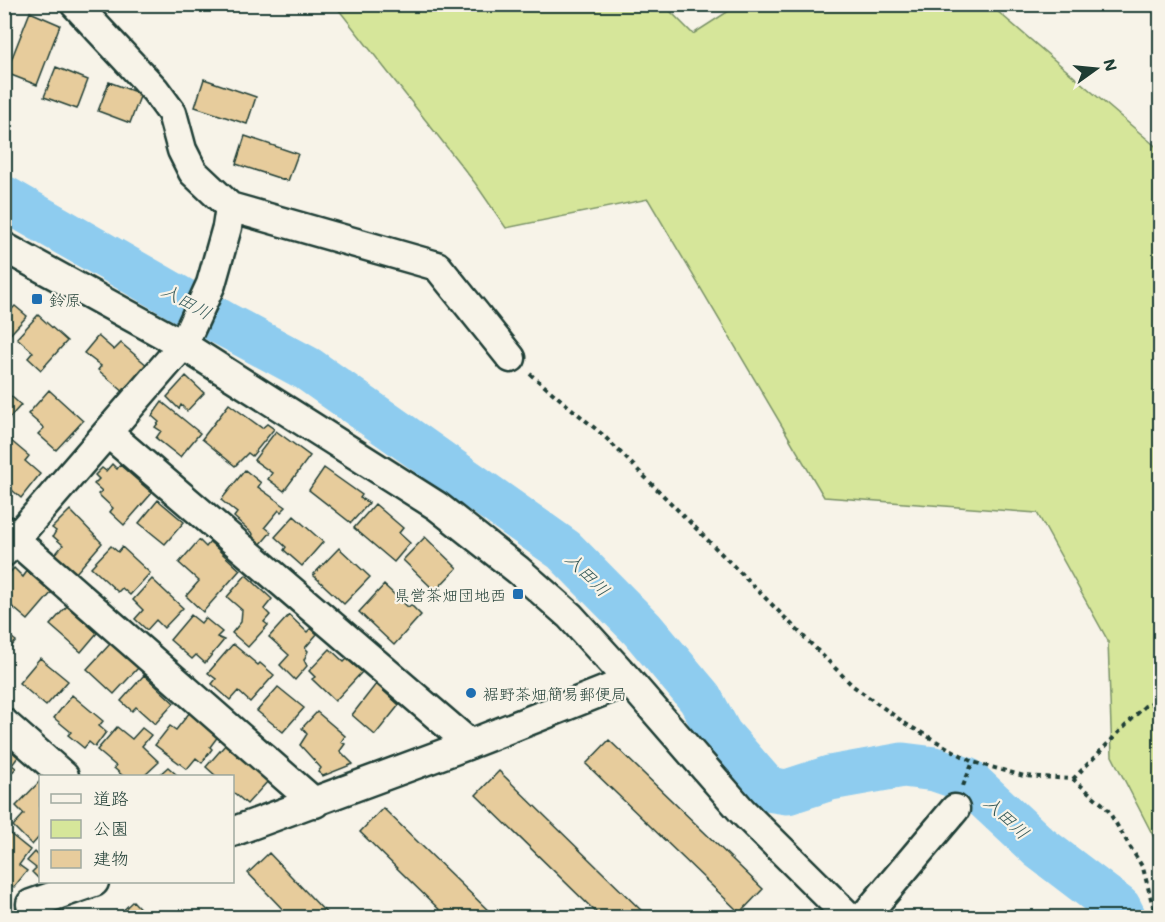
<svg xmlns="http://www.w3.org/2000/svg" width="1165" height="922" font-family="Mali,'Klee One',sans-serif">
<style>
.green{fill:#d6e69a;stroke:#7a9267;stroke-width:1.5}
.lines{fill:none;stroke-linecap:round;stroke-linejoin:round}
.river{stroke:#8eccef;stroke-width:45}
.building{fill:#e7cc9c;stroke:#1f3d34;stroke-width:1.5}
.minor-casing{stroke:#1f3d34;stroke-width:33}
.path{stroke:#1f3d34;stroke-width:4;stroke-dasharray:4.5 4.5;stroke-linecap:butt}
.minor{stroke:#f7f3e8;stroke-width:28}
.poi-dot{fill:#1f6fb2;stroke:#f7f3e8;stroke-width:2}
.labels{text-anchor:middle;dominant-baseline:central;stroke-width:4.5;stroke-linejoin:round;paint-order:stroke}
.poi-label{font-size:16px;fill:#1f3d34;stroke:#f7f3e8;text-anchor:start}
.water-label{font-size:18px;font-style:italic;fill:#355a59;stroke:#f7f3e8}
</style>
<rect width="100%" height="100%" fill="#f7f3e8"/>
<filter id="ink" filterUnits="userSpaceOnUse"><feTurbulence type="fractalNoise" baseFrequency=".0167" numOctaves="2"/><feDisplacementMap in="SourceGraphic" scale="12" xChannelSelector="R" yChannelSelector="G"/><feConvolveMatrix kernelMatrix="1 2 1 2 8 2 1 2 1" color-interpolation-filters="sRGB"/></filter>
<g filter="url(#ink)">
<path class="green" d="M 335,5 L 664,5 L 693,34 L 738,5 L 990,5 L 1160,150 L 1160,849 L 1112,756 L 1108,641 L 1037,513 L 824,497 L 648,199 L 506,228 L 475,183 Z"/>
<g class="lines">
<path class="river" d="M 4,198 L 224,324 L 308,369 L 564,550 L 642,629 L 700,698 L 720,735 L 767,789 L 787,792 L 830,778 L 903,765 L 935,769 L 967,780 L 1039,847 L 1119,908 L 1124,918"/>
</g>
<path class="building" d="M 30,12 L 60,25 L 37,85 L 6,73 Z
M 56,67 L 88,80 L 77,109 L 44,97 Z
M 204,79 L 256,97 L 247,124 L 195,107 Z
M 109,82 L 141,94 L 130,123 L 98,111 Z
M 245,136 L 298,154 L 288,181 L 236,164 Z
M 15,306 L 27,316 L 4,341 L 4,317 Z
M 38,315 L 67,341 L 41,370 L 28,358 L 33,352 L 17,338 Z
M 98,336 L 114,350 L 121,343 L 148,366 L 125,393 L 98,370 L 101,366 L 84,353 Z
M 186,376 L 204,393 L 187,411 L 181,405 L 179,409 L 167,397 Z
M 4,390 L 21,405 L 4,424 Z
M 49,390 L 83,421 L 56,450 L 38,434 L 44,428 L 28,414 Z
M 162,402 L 200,433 L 180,457 L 156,438 L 161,431 L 155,427 L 159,422 L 152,416 Z
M 229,404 L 262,428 L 267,424 L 274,429 L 252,456 L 248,453 L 235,466 L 202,439 Z
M 276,431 L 310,456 L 284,491 L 268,479 L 272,473 L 254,460 Z
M 10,440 L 29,456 L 25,461 L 40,474 L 21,498 L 4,483 L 4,446 Z
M 112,464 L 117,469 L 120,465 L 152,493 L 124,525 L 110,512 L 113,508 L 98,494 L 102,491 L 94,484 L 99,479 L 95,475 L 102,468 L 106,471 Z
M 324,468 L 362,495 L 360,498 L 369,503 L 351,523 L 309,490 Z
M 245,470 L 261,483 L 258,487 L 286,507 L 281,512 L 279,510 L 265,527 L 271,532 L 260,545 L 252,538 L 253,534 L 234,517 L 237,513 L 221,500 Z
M 158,500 L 184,522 L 165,544 L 139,523 Z
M 375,504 L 403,528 L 399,533 L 410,543 L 394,562 L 354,528 Z
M 70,510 L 102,543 L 76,573 L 54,556 L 63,545 L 53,536 L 56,531 L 52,528 Z
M 294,516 L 323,542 L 302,566 L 284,550 L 286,547 L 275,537 Z
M 425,537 L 457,568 L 435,591 L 403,560 Z
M 199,540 L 206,547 L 210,542 L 240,570 L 203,612 L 186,596 L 199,581 L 179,563 Z
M 111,546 L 118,552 L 122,547 L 150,573 L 130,595 L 122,588 L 118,592 L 91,567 Z
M 339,548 L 370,577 L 344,604 L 313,575 Z
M 14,568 L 23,577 L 28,570 L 52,592 L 28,620 L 9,604 L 4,609 L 4,579 Z
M 246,575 L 272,599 L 264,609 L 270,615 L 264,622 L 268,625 L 248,647 L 232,633 L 241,622 L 242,610 L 227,597 Z
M 152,579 L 183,608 L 164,628 L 156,620 L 147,630 L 135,619 L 143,610 L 133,600 Z
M 384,585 L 408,607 L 411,605 L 421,615 L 394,645 L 359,612 Z
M 67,606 L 97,633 L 81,652 L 50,625 Z
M 191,615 L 201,623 L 205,618 L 222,632 L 217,637 L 224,640 L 205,663 L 196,655 L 192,659 L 170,640 Z
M 289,615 L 307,632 L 311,628 L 317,634 L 305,648 L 308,651 L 304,660 L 307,666 L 295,680 L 280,665 L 289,655 L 269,637 Z
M 4,632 L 16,641 L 4,655 Z
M 111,643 L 138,668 L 114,694 L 87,669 Z
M 233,644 L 258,665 L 260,663 L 274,675 L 250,702 L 238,691 L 230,700 L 212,684 L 216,679 L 208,673 Z
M 330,649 L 344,662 L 347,659 L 362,672 L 335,701 L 312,679 L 315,677 L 309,671 Z
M 40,658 L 68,681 L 46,706 L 19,683 Z
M 144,675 L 174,703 L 155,724 L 136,707 L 132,711 L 121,701 Z
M 376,684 L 399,705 L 375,735 L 352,715 Z
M 278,687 L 304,708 L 283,732 L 257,711 Z
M 72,695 L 103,721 L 99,726 L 106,732 L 95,747 L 89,742 L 84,748 L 68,735 L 71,732 L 54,718 Z
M 190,712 L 219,735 L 210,747 L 212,749 L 202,763 L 196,758 L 187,769 L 155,745 L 170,726 L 176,730 Z
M 317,712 L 345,736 L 341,742 L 345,744 L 340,751 L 353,764 L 323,776 L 318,772 L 321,768 L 300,745 L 307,734 L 302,728 Z
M 117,727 L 132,739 L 142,728 L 151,735 L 142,746 L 159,762 L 144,776 L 123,776 L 114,768 L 116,766 L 97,750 Z
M 609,740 L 763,889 L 740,913 L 586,764 Z
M 226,744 L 268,781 L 247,804 L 232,791 L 232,776 L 216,776 L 206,767 Z
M 4,745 L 18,757 L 12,765 L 16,768 L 4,781 Z
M 168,767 L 178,776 L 158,776 Z
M 499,771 L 649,918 L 602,918 L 476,795 Z
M 40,781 L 40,836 L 32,845 L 13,826 L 24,814 L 16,806 Z
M 383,808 L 496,918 L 448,918 L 360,832 Z
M 4,829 L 30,850 L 19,865 L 27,871 L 14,887 L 4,880 Z
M 35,852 L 40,857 L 40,880 L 32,872 L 36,868 L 27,861 Z
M 269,853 L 331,918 L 291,918 L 248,873 Z
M 133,901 L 149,918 L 115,918 Z"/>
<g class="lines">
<g class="minor-casing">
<path id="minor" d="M 75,4 L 155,90 L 172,113 L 182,150 L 193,172 L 230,207 L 437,266 L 511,358
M 4,247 L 183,345 L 437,506 L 518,570 L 570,616 L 629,681 L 742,811 L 850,918
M 108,433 L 470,744
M 4,530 L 315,803
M 4,552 L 183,345 L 211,284 L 227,227 L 230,207
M 4,723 L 64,776
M 232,832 L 470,744 L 629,681
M 36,918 L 31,904 L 94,882
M 863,918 L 955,809"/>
</g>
<path class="path" d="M 530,374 L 603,435 L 853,686 L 906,724 L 973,762 L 1024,776 L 1073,779 L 1106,807 L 1143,868 L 1156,918
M 1073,779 L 1145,706 L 1160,699
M 963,786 L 973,762"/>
<use href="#minor" class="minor"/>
</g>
</g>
<g class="poi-dot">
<rect x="31" y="293" width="12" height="12" rx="3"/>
<rect x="512" y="588" width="12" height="12" rx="3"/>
<circle cx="471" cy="693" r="6"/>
</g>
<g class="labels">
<g class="poi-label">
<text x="49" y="299">鈴原</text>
<text x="506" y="594" text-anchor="end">県営茶畑団地西</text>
<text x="483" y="693">裾野茶畑簡易郵便局</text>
</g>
<g class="water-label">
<text transform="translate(187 301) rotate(29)">入田川</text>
<text transform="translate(588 574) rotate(45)">入田川</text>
<text transform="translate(1007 817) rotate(43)">入田川</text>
</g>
</g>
<rect width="1165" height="922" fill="none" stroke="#f7f3e8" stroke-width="24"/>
<rect x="12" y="12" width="1141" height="898" fill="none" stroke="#1f3d34" stroke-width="2" filter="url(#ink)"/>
<rect x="39" y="775" width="195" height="108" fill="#f7f3e8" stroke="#a1aaa0" stroke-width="1.5"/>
<rect x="51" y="794" width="30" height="9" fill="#f7f3e8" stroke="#a1aaa0" stroke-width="1.5"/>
<text x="93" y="805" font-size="18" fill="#1f3d34">道路</text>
<rect x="51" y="820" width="30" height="18" fill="#d6e69a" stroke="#a1aaa0" stroke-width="1.5"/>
<text x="93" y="835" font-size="18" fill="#1f3d34">公園</text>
<rect x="51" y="850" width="30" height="18" fill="#e7cc9c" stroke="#a1aaa0" stroke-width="1.5"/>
<text x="93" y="865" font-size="18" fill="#1f3d34">建物</text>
<g transform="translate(1096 69) rotate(75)" stroke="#f7f3e8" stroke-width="4.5" paint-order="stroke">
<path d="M0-4.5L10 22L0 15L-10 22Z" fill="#1f3d34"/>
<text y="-9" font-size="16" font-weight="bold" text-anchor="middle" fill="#1f3d34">N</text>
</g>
</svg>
